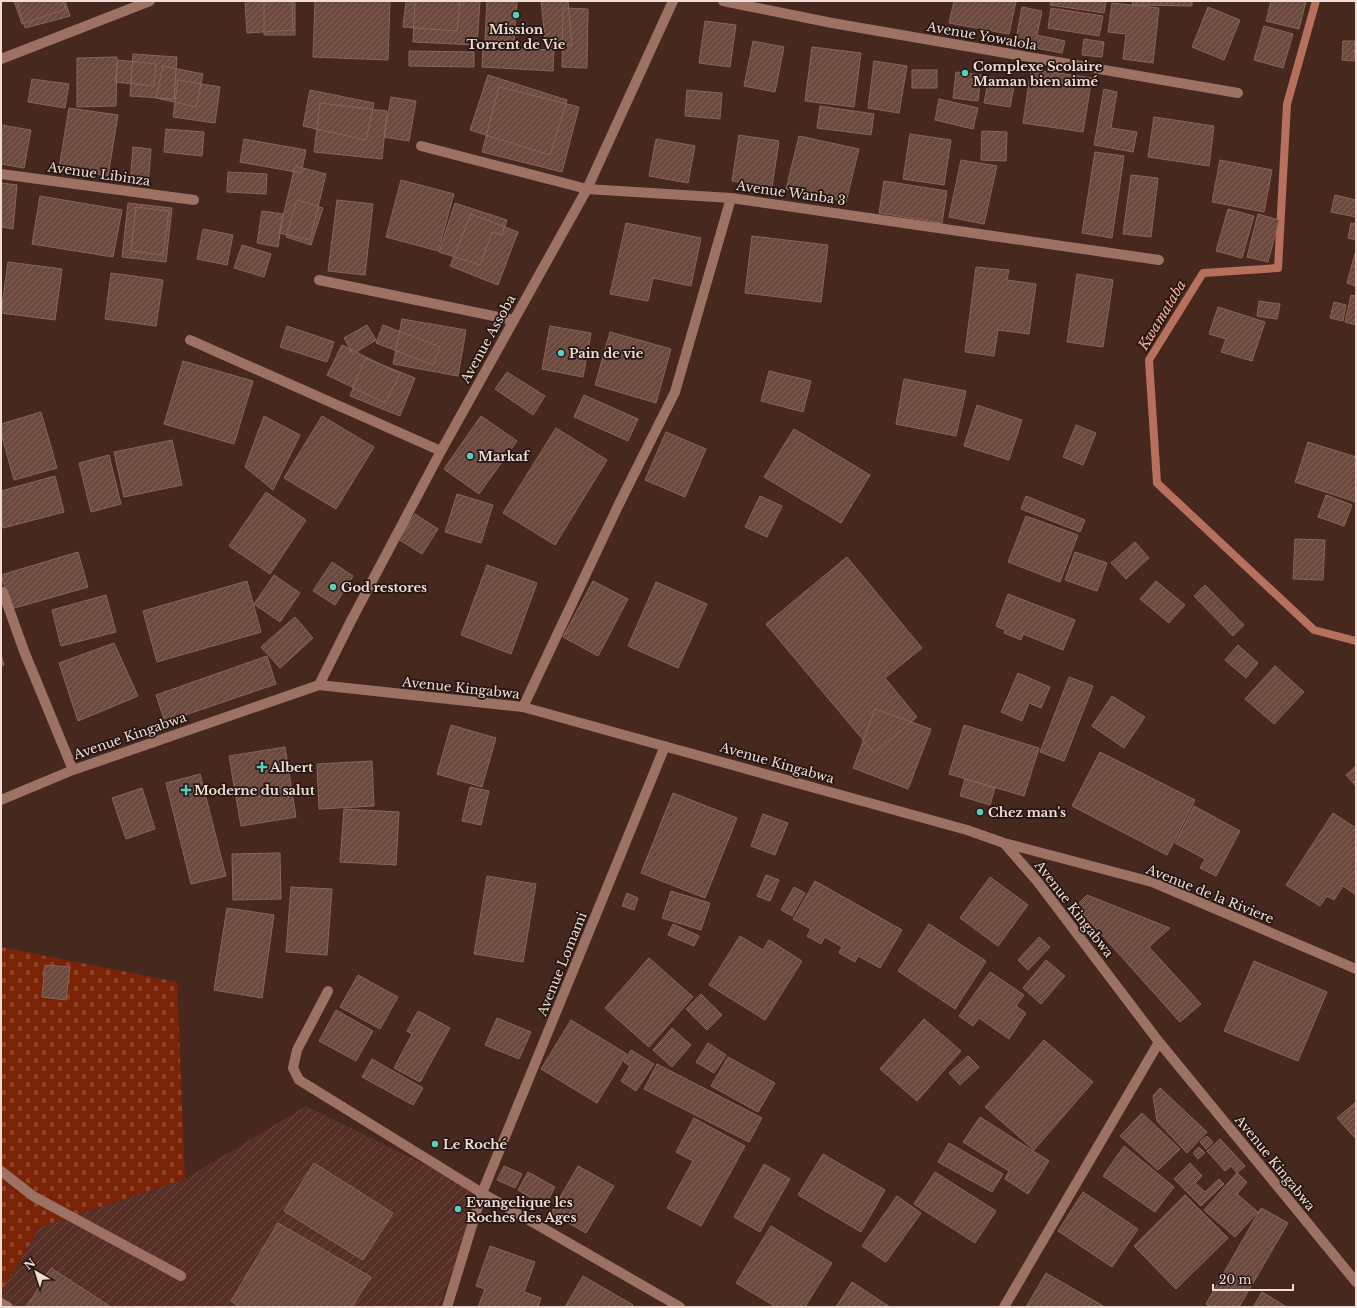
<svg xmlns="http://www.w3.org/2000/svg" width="1357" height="1308" font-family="'Libre Baskerville',serif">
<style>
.industrial{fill:url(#industrial-furrows)}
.cemetery{fill:url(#cemetery-stones)}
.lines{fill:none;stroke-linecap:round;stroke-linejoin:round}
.stream{stroke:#b7705c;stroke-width:8}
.building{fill:url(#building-hatch);stroke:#89655b}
.minor{stroke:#9d7265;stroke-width:10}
.poi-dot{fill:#56cec2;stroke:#241611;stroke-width:1.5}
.labels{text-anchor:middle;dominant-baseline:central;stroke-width:3.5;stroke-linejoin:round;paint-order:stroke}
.poi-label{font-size:13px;font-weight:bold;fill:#f1dcd6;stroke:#241611;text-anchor:start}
.street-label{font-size:13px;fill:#f1dcd6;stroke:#241611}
.water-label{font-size:14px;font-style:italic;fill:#fbaf99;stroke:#241611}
</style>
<defs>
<pattern id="industrial-furrows" width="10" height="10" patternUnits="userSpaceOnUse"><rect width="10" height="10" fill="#563026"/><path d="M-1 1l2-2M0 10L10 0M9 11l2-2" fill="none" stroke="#6f4d45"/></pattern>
<pattern id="cemetery-stones" width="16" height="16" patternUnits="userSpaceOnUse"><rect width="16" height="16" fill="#7a2306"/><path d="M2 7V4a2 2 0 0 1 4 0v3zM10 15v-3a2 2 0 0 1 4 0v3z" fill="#8d422a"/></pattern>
<pattern id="building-hatch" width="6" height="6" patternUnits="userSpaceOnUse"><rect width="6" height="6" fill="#6b493f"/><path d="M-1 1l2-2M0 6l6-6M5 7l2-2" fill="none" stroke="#81635a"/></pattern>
</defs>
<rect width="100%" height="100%" fill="#47281f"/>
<path class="industrial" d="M 306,1106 L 482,1193 L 439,1307 L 1,1307 L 1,1292 L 40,1227 L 185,1179 Z"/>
<path class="cemetery" d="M 1,947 L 177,982 L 185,1179 L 40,1227 L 1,1292 Z"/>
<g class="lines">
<path class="stream" d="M 1316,1 L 1287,104 L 1278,268 L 1203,273 L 1149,360 L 1157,483 L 1314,630 L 1356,641"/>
</g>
<path class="building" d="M 14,1 L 63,1 L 66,9 L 22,24 Z
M 17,1 L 65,1 L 70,16 L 25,28 Z
M 245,1 L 292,1 L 293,30 L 247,33 Z
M 264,1 L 295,1 L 295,35 L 264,35 Z
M 315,1 L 390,1 L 388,60 L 313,57 Z
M 406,1 L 460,1 L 457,31 L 403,27 Z
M 415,1 L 480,1 L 477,45 L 413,42 Z
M 487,1 L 517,1 L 514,41 L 485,40 Z
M 541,1 L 568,1 L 572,45 L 546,48 Z
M 954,1 L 1016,1 L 1009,34 L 949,23 Z
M 1051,1 L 1106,1 L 1104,13 L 1050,5 Z
M 1133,1 L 1192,1 L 1192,6 L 1132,5 Z
M 1271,1 L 1306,1 L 1299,29 L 1266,21 Z
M 1112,3 L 1159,8 L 1153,63 L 1123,59 L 1126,34 L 1108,32 Z
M 1022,7 L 1042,11 L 1037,35 L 1065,41 L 1062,53 L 1015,44 Z
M 1208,7 L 1240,20 L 1224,60 L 1192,47 Z
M 563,8 L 588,9 L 587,68 L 562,67 Z
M 1051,8 L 1103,16 L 1099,36 L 1048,28 Z
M 705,21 L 736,25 L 730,67 L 699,63 Z
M 1264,26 L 1293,34 L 1283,68 L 1254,60 Z
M 1084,39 L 1104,42 L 1102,57 L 1082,55 Z
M 753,41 L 784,47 L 775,92 L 744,86 Z
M 1343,41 L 1355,41 L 1354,61 L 1342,60 Z
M 483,47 L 554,50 L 553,71 L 482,67 Z
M 812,47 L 861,53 L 854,107 L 805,101 Z
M 409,51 L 474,52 L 474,67 L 409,66 Z
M 133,54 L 177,57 L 174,99 L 130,96 Z
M 117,57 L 116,106 L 77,107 L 77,58 Z
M 118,60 L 156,64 L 154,86 L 115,82 Z
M 874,61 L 907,66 L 899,113 L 868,108 Z
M 163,66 L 203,74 L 196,107 L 156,98 Z
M 1031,69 L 1092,78 L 1083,132 L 1023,123 Z
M 912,70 L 937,70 L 937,88 L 912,88 Z
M 956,72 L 981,75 L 978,101 L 953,98 Z
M 488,75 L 567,100 L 550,155 L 470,130 Z
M 989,77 L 1015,82 L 1010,107 L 984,103 Z
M 32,79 L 69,84 L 65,108 L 28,102 Z
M 178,80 L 220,87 L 215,123 L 173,117 Z
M 499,87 L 579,107 L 562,172 L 482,152 Z
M 1104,89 L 1117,92 L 1111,128 L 1137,132 L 1133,152 L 1094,145 Z
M 310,90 L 374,103 L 366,140 L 303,126 Z
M 687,90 L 722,93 L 720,119 L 685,116 Z
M 391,97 L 416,101 L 409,141 L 384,137 Z
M 939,99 L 978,108 L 973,129 L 935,120 Z
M 320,103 L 387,111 L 382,159 L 314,152 Z
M 820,106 L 874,114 L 871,135 L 817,128 Z
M 69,108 L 118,115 L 108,176 L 59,168 Z
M 1154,117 L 1214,126 L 1209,166 L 1148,157 Z
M 1,125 L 31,130 L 24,168 L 1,164 Z
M 166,129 L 204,132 L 202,156 L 164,152 Z
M 982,131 L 1007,132 L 1006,161 L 981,160 Z
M 910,134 L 951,140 L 944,185 L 903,179 Z
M 739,135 L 779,141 L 772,187 L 732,181 Z
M 799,136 L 859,149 L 846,202 L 786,189 Z
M 244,139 L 306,150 L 301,173 L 240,162 Z
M 656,139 L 695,146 L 688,183 L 649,176 Z
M 133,147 L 151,149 L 148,185 L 130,184 Z
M 1095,152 L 1124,156 L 1112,238 L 1082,233 Z
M 961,160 L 997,166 L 984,224 L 949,217 Z
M 1220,160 L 1272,170 L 1264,212 L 1212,202 Z
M 295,166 L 326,174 L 310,240 L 279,233 Z
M 228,172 L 267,174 L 266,194 L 227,192 Z
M 1131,175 L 1158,178 L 1151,237 L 1123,234 Z
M 401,180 L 454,194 L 438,251 L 386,237 Z
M 884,181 L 947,191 L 942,223 L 879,213 Z
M 1,183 L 17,185 L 13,229 L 1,227 Z
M 1335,195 L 1356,200 L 1356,217 L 1331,212 Z
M 40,196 L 122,210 L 113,257 L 32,244 Z
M 297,200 L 323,208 L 311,245 L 286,237 Z
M 337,200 L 373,204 L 365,275 L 328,271 Z
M 128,203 L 172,208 L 166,262 L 122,257 Z
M 455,203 L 507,220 L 502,235 L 492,232 L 480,265 L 439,252 Z
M 136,207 L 169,211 L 163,255 L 131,251 Z
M 1228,209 L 1254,216 L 1242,258 L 1216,251 Z
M 262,211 L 283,214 L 278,247 L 257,243 Z
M 471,214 L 518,232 L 498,285 L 450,266 Z
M 1258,214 L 1279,220 L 1268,262 L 1247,257 Z
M 626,223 L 701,238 L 691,286 L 653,278 L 648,301 L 610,294 Z
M 1351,223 L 1356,224 L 1356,240 L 1348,238 Z
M 203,229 L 233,235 L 227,265 L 197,259 Z
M 752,236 L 828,245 L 821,302 L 745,293 Z
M 242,245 L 271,254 L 264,277 L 234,268 Z
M 1356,250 L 1356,286 L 1347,283 Z
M 8,262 L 62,269 L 55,320 L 1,313 Z
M 976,267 L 1009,270 L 1007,280 L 1036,284 L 1029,334 L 998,330 L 994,356 L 965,352 Z
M 111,273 L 163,280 L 156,326 L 105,319 Z
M 1077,274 L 1113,280 L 1103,347 L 1067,342 Z
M 1351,295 L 1356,296 L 1356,325 L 1345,322 Z
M 1259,301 L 1280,304 L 1277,319 L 1257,316 Z
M 1334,302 L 1346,305 L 1343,321 L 1330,318 Z
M 1218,307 L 1265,322 L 1252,361 L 1221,352 L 1226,339 L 1209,334 Z
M 402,319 L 466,330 L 458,376 L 393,364 Z
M 367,325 L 376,340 L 353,354 L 344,338 Z
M 383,325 L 440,347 L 433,365 L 376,343 Z
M 287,326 L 334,342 L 327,362 L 280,347 Z
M 550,326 L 591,333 L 583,377 L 542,369 Z
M 610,332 L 671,349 L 656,403 L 595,385 Z
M 342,345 L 400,374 L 385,403 L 327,375 Z
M 365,358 L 415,378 L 400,416 L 350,396 Z
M 183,361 L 253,381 L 234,444 L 164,424 Z
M 769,371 L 811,381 L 803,412 L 761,401 Z
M 507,372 L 545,396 L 533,415 L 495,389 Z
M 904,379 L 966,391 L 956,436 L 896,424 Z
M 584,395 L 638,419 L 628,441 L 574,417 Z
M 977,405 L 1022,420 L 1009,460 L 964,446 Z
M 41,412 L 57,468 L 14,480 L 1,433 L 1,424 Z
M 264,416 L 300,435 L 273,490 L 245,467 Z
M 322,416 L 374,447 L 336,509 L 284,478 Z
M 481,416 L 517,441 L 479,494 L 444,469 Z
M 1076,425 L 1096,433 L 1083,465 L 1063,457 Z
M 556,428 L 607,460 L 555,545 L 503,513 Z
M 794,429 L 870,475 L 841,523 L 764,477 Z
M 666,432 L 706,449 L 685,497 L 645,480 Z
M 172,440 L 182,485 L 124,497 L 114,452 Z
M 1308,442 L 1356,457 L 1356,502 L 1295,482 Z
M 109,455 L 121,504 L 91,512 L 79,463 Z
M 55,476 L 64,512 L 3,528 L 1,521 L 1,491 Z
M 266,492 L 306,520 L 270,574 L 229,546 Z
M 457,494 L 493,505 L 481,543 L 445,532 Z
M 1326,495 L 1352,505 L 1344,526 L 1318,517 Z
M 760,496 L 782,506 L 767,537 L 745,527 Z
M 1026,496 L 1085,520 L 1080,532 L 1021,509 Z
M 415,514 L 438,529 L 422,554 L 398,539 Z
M 1026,516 L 1078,535 L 1060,582 L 1008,562 Z
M 1295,539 L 1325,540 L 1323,580 L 1293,579 Z
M 1135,542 L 1149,558 L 1126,579 L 1111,563 Z
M 78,552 L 88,587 L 11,609 L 1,575 Z
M 1075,552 L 1107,563 L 1097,591 L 1065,580 Z
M 847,557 L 922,648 L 885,678 L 917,717 L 874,753 L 766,624 Z
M 332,562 L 353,576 L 335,605 L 313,591 Z
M 487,565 L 537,583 L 511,654 L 461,635 Z
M 274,575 L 300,593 L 280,622 L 254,604 Z
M 247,581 L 261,632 L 157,662 L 143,611 Z
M 593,581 L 628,599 L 598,656 L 563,637 Z
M 1156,581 L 1185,605 L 1169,623 L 1140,599 Z
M 656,582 L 707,604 L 678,668 L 628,646 Z
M 1205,585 L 1244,625 L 1233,636 L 1194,596 Z
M 1008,594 L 1075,620 L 1063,650 L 1023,634 L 1021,640 L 1004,633 L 1005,630 L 996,626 Z
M 106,595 L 116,632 L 61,646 L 52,610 Z
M 295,617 L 313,638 L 280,668 L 261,647 Z
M 114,643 L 138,696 L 78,721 L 59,663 Z
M 1238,645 L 1258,663 L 1246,678 L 1225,660 Z
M 1,655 L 4,665 L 1,666 Z
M 267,656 L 276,684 L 165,722 L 156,695 Z
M 1275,666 L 1304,692 L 1274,724 L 1245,699 Z
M 1018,673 L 1050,687 L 1041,708 L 1029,703 L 1022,721 L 1001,712 Z
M 1069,677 L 1093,686 L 1064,761 L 1040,752 Z
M 1112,696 L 1145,717 L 1124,748 L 1092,726 Z
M 875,709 L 931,729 L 908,789 L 853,768 Z
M 451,725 L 496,738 L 482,787 L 437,774 Z
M 964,725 L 1039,748 L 1024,796 L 949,774 Z
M 285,747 L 296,817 L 241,826 L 229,756 Z
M 1100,752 L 1195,800 L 1167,855 L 1072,806 Z
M 372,761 L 374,806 L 319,809 L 317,764 Z
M 1356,766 L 1356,786 L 1346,775 Z
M 200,774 L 226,876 L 191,884 L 166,783 Z
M 965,779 L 995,788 L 990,805 L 960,796 Z
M 470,787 L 489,791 L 481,825 L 462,821 Z
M 142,788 L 155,829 L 126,839 L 112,798 Z
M 673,793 L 737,818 L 705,898 L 641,873 Z
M 1194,806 L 1240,831 L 1216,876 L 1200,868 L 1205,859 L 1175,843 Z
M 344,809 L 399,812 L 396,865 L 340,862 Z
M 1333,813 L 1356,828 L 1356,895 L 1343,886 L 1334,900 L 1327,896 L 1320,906 L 1286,885 Z
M 763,814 L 788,823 L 775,855 L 751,846 Z
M 280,853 L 281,899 L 233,900 L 232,854 Z
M 766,875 L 779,880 L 770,901 L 757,896 Z
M 487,876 L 536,884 L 523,962 L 474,954 Z
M 990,877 L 1028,905 L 998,946 L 960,918 Z
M 815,881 L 902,930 L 880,968 L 858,956 L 855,962 L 839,953 L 842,947 L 825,937 L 821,944 L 807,936 L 811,929 L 793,919 Z
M 291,887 L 332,889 L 327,955 L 286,952 Z
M 794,887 L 805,893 L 792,916 L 781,910 Z
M 671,891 L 710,903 L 701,930 L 662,918 Z
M 627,893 L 638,898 L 634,910 L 622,906 Z
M 1087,895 L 1170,928 L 1149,947 L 1201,1004 L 1180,1022 L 1076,906 Z
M 227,908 L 274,915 L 262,998 L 214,990 Z
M 673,924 L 699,936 L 694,946 L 668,935 Z
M 929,924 L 986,961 L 955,1009 L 898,971 Z
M 740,936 L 763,950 L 769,940 L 802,961 L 765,1020 L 709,985 Z
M 1039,937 L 1050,947 L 1028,970 L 1018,960 Z
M 649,958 L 693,997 L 649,1047 L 605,1008 Z
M 1046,960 L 1065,976 L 1041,1004 L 1023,988 Z
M 1254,961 L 1327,992 L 1298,1061 L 1224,1031 Z
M 45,965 L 70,967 L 66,1000 L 42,997 Z
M 990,972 L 1024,995 L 1016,1006 L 1026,1013 L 1009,1039 L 979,1018 L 973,1026 L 959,1016 Z
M 358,975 L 398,997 L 380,1029 L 340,1007 Z
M 701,994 L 722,1015 L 707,1030 L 686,1009 Z
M 336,1010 L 373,1031 L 356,1061 L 319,1041 Z
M 418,1011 L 450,1028 L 420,1082 L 394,1068 L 412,1034 L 407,1031 Z
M 497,1018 L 531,1032 L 519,1059 L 485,1045 Z
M 924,1019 L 961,1051 L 917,1101 L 880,1069 Z
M 571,1020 L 627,1054 L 597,1103 L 541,1069 Z
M 672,1028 L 691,1045 L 672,1067 L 653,1050 Z
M 1044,1040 L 1093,1082 L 1034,1150 L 985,1107 Z
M 708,1043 L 726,1055 L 714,1073 L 696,1062 Z
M 631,1050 L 654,1064 L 636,1091 L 621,1081 L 630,1066 L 624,1062 Z
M 968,1056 L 979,1067 L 960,1085 L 949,1073 Z
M 728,1057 L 775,1083 L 758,1112 L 711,1086 Z
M 372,1059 L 423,1088 L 413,1105 L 362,1077 Z
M 657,1064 L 762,1118 L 749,1142 L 644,1089 Z
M 1160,1088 L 1207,1132 L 1187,1153 L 1157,1121 L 1153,1096 Z
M 1356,1102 L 1356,1139 L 1337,1118 Z
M 1142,1113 L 1180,1149 L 1158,1170 L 1120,1136 Z
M 980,1117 L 1049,1161 L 1028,1194 L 1005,1179 L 1009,1171 L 963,1142 Z
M 694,1118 L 745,1146 L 701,1226 L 667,1208 L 693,1161 L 676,1152 Z
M 1207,1136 L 1213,1142 L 1206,1149 L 1200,1142 Z
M 1220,1139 L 1245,1166 L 1237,1173 L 1231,1166 L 1225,1171 L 1207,1151 Z
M 949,1143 L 1003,1174 L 992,1192 L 938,1162 Z
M 1124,1146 L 1174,1187 L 1155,1212 L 1103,1176 Z
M 1199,1147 L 1205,1153 L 1198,1159 L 1193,1153 Z
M 823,1154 L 885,1190 L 861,1232 L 798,1195 Z
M 314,1163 L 393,1213 L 363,1260 L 284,1211 Z
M 1190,1163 L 1202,1176 L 1195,1183 L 1205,1192 L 1219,1179 L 1224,1184 L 1201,1206 L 1174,1179 Z
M 764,1164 L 790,1179 L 760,1232 L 734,1217 Z
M 504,1166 L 522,1174 L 515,1188 L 497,1180 Z
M 578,1166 L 614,1186 L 586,1233 L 551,1213 Z
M 528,1172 L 555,1187 L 545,1206 L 518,1190 Z
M 935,1172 L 996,1211 L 975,1243 L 914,1204 Z
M 1237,1173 L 1247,1182 L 1237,1194 L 1258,1212 L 1235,1237 L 1204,1210 Z
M 1083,1192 L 1138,1229 L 1112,1267 L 1058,1231 Z
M 1185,1195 L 1228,1238 L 1176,1289 L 1134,1246 Z
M 897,1196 L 921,1213 L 886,1262 L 862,1246 Z
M 1261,1208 L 1288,1223 L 1239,1307 L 1211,1307 L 1206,1304 Z
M 278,1223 L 371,1277 L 352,1307 L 240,1307 L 231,1301 Z
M 771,1226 L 832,1263 L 805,1307 L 776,1307 L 736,1283 Z
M 490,1246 L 535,1262 L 524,1292 L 541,1298 L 538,1307 L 478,1307 L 485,1289 L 476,1286 Z
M 51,1268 L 111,1307 L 29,1307 L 27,1306 Z
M 1046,1273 L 1105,1307 L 1026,1307 Z
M 583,1276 L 633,1305 L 632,1307 L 565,1307 Z
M 852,1282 L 890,1307 L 836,1307 Z
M 1262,1292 L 1287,1307 L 1253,1307 Z"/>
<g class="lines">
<path class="minor" d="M 723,1 L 832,23 L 1238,93
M 1,59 L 150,1
M 421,146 L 587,189 L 731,198 L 1159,260
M 1,174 L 194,200
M 319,280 L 513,320
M 190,340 L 441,451
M 3,592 L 24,651 L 73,770
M 319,685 L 352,619 L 441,451 L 587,189 L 673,1
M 523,707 L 619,504 L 675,392 L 731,198
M 1,800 L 73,770 L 319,685 L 523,707 L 967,830 L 1004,843 L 1152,882 L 1356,969
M 1004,843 L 1037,881 L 1159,1042 L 1356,1282
M 328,991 L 297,1050 L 293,1068 L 299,1080 L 482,1193 L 680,1307
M 1,1171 L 33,1196 L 181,1276
M 1,1303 L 8,1307
M 447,1307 L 482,1193 L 665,746
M 1004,1307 L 1159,1042"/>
</g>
<g class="poi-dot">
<circle cx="516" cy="15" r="4"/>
<circle cx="965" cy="73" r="4"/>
<circle cx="561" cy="353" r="4"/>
<circle cx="470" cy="456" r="4"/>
<circle cx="333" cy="587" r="4"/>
<path d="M260 761h4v4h4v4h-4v4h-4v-4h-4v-4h4z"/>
<path d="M184 784h4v4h4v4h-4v4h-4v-4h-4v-4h4z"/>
<circle cx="980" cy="812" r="4"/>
<circle cx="435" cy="1144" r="4"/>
<circle cx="458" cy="1209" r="4"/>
</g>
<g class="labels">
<g class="poi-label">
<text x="516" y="29" text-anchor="middle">Mission<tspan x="516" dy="15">Torrent de Vie</tspan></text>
<text x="973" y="66">Complexe Scolaire<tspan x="973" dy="15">Maman bien aimé</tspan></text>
<text x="569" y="353">Pain de vie</text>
<text x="478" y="456">Markaf</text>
<text x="341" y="587">God restores</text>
<text x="270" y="767">Albert</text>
<text x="194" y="790">Moderne du salut</text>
<text x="988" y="812">Chez man's</text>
<text x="443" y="1144">Le Roché</text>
<text x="466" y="1202">Evangelique les<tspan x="466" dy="15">Roches des Ages</tspan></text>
</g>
<g class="street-label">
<text transform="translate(982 36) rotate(10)">Avenue Yowalola</text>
<text transform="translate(99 174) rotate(8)">Avenue Libinza</text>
<text transform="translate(791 193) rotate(8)">Avenue Wanba 3</text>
<text transform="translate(488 339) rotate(-61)">Avenue Assoba</text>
<text transform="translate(461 688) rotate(6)">Avenue Kingabwa</text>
<text transform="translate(130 736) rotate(-19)">Avenue Kingabwa</text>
<text transform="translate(777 763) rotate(16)">Avenue Kingabwa</text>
<text transform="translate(1210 894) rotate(22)">Avenue de la Riviere</text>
<text transform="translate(1074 909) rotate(52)">Avenue Kingabwa</text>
<text transform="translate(562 964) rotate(-68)">Avenue Lomami</text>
<text transform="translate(1275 1163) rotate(51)">Avenue Kingabwa</text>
</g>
<g class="water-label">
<text transform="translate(1162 315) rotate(-59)">Kwamataba</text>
</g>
</g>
<rect width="1357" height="1308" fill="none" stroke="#f1dcd6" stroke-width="4"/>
<g transform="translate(36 1272) rotate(321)" stroke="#241611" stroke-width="3" paint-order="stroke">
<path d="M0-3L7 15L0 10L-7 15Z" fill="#f1dcd6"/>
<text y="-6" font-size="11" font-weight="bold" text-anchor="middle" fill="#f1dcd6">N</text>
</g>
<path d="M1213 1284v6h80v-6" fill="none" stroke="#f1dcd6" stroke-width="2"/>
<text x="1219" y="1284" font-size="12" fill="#f1dcd6" stroke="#241611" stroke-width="3" paint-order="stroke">20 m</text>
</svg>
